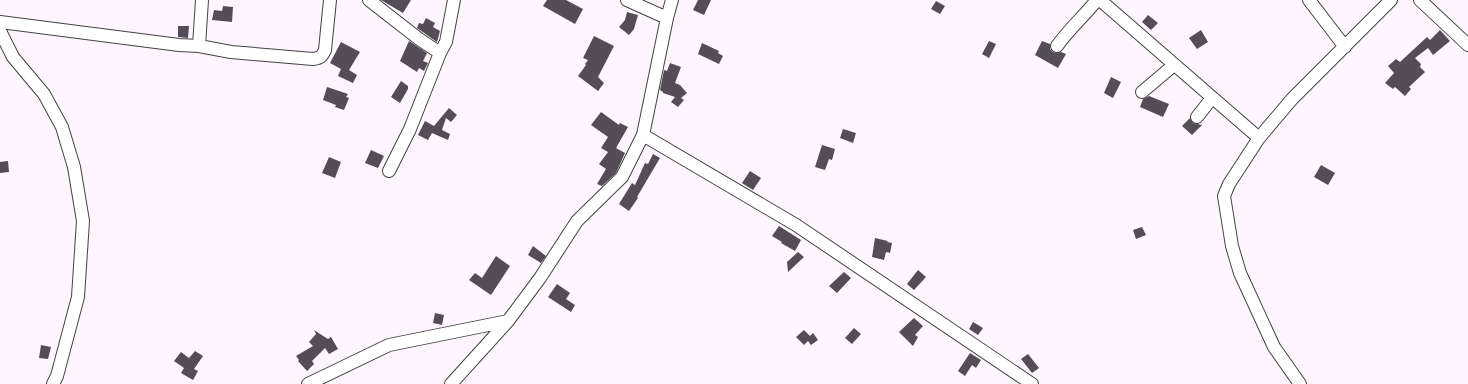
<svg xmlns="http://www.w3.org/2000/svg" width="1468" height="384" font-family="Spectral,serif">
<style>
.building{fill:#544d58}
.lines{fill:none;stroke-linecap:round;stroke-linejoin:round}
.minor-casing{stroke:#434343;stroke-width:14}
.minor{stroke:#fff;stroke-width:12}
</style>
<rect width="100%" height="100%" fill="#fef5fe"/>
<path class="building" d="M 381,0 L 411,0 L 403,13 Z
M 547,0 L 566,0 L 583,9 L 575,24 L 543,6 Z
M 698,0 L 711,0 L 704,15 L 693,10 Z
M 936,1 L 945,6 L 940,14 L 931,9 Z
M 223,6 L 233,7 L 232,22 L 212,20 L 214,10 L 222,11 Z
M 627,12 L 638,15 L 634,29 L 629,35 L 619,27 L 625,20 Z
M 1148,15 L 1158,23 L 1151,30 L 1142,22 Z
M 426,18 L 435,23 L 433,27 L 440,31 L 437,42 L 417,28 L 419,23 L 423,24 Z
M 178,26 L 189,26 L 188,38 L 178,37 Z
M 1201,30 L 1208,42 L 1197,49 L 1189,38 Z
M 1440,30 L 1450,41 L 1433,55 L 1428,48 L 1415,58 L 1421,64 L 1420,67 L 1425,72 L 1409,87 L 1411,89 L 1405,96 L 1395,87 L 1393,89 L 1385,83 L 1394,73 L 1388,66 L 1396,59 L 1400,62 L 1427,37 L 1430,40 Z
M 594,36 L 614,46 L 598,77 L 604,83 L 598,91 L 578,76 L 586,65 L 585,64 L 588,60 L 583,58 Z
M 409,41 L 427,53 L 423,61 L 428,63 L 424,71 L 419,68 L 417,72 L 400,61 Z
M 989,41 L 996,44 L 989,58 L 982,54 Z
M 1042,41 L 1050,44 L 1050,49 L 1053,52 L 1057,53 L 1061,52 L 1066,54 L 1058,68 L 1035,55 Z
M 341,42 L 360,52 L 349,70 L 357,75 L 353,83 L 338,76 L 341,69 L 330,63 Z
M 702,43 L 719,51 L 718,53 L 723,56 L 719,64 L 698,54 Z
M 670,63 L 681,67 L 675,83 L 680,85 L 687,93 L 681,98 L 684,100 L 678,107 L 671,102 L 675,97 L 663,93 L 663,92 L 660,90 L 664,70 L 667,71 Z
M 1111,77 L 1121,82 L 1113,98 L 1104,93 Z
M 401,81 L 408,86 L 408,89 L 400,103 L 391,97 Z
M 327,87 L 348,94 L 346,97 L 349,98 L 344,110 L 335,107 L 336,105 L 323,100 Z
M 1149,96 L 1169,104 L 1163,117 L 1140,107 L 1143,99 Z
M 449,108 L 457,115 L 451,122 L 446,118 L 442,130 L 450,134 L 448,140 L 432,133 L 428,140 L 418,135 L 425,121 L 434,126 Z
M 601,112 L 619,125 L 620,123 L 628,127 L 616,148 L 625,153 L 616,173 L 602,186 L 597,184 L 606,169 L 599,164 L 608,152 L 601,148 L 608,137 L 591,125 Z
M 1190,118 L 1193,123 L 1202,125 L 1192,135 L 1182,126 Z
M 843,129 L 856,133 L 853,143 L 840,138 Z
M 822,145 L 835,149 L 832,160 L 829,159 L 825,170 L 815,167 Z
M 371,150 L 384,156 L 378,168 L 365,163 Z
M 653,154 L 660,158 L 637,197 L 638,198 L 629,211 L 619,204 L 632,183 L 635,185 L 645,163 L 648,164 Z
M 329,157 L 341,162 L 335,178 L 322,173 Z
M 8,161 L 9,172 L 0,173 L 0,162 Z
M 1321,165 L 1335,173 L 1328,185 L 1314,177 Z
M 750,171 L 761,178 L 753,190 L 742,183 Z
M 779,226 L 801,240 L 795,251 L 781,243 L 782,242 L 772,236 Z
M 1142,227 L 1146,235 L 1136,239 L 1133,230 Z
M 875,238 L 888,241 L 887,242 L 892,243 L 890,253 L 886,252 L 884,260 L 872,257 Z
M 533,246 L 546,256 L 541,263 L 528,255 Z
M 798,252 L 804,257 L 788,272 L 787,262 Z
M 496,256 L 510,266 L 491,295 L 469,280 L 475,273 L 482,278 Z
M 918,270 L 926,277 L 914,290 L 907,284 Z
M 844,272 L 851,278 L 837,293 L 829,286 Z
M 557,284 L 570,293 L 566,299 L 575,305 L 571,312 L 548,297 Z
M 435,313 L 444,315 L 442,325 L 433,323 Z
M 914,318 L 923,326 L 915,335 L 918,337 L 913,346 L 899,332 Z
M 973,322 L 983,328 L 978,335 L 969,329 Z
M 854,328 L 861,334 L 852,344 L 845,338 Z
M 314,330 L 328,339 L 331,337 L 338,349 L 329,354 L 325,348 L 312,361 L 314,364 L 307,371 L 298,361 L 299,360 L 296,356 L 313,346 L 309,342 L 316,334 Z
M 804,330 L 810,336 L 813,333 L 818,340 L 811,345 L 808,341 L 804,345 L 796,337 Z
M 41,345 L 51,347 L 48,359 L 39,358 Z
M 195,351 L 203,356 L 194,369 L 198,371 L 193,380 L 181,373 L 184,368 L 174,361 L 181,352 L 189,358 Z
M 970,353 L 981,360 L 976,368 L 972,365 L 965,376 L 958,371 Z
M 1028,354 L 1039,368 L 1032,373 L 1021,359 Z"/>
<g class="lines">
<g class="minor-casing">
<path id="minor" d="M 369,0 L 419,39 L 440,53 L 446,42 L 454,0
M 627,0 L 667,18
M 1100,0 L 1259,138
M 1309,0 L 1345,47
M 1420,0 L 1468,45
M 0,22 L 179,45 L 199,46 L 202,0
M 0,31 L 13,57 L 44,94 L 62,127 L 74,167 L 83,221 L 78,297 L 57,376 L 53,384
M 199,46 L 231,52 L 313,59 C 321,58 322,56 325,50 L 330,0
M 1057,46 C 1069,29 1084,16 1097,0
M 1142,92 L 1174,65
M 1197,117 L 1212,98
M 643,135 L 796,225 L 1032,384
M 389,171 L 410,129 L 440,53
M 308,384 L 389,345 L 508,321 L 540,278 L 577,221 L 622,177 L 643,135 L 667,18 L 672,0
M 451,384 L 508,321
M 1300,384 L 1274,347 L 1240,273 L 1232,246 L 1224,196 L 1229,184 L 1259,138 L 1292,99 L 1391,0"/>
</g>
<use href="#minor" class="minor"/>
</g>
</svg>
